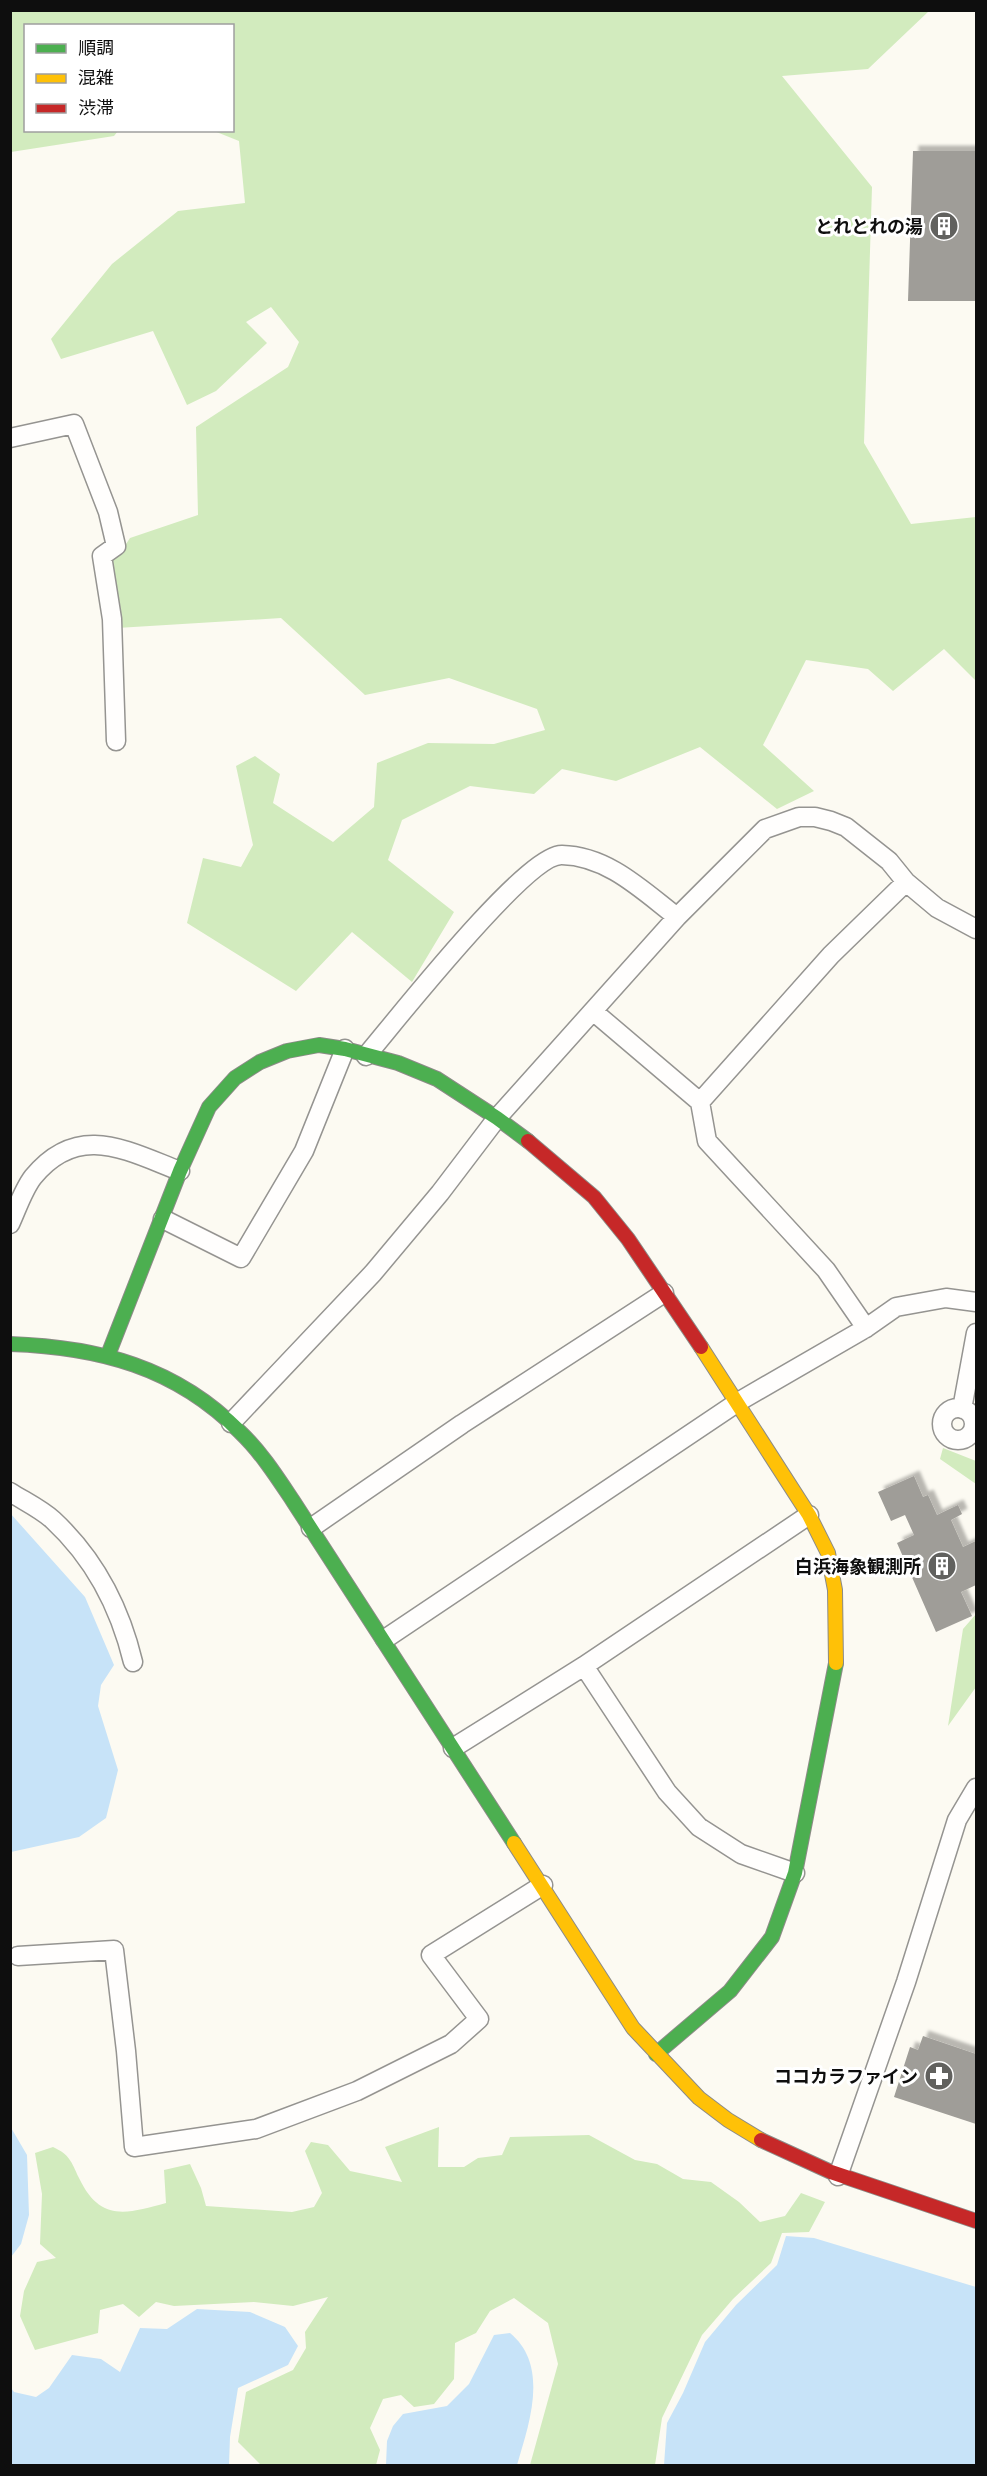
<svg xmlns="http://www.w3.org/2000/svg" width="987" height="2476" font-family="'Noto Serif','Noto Sans JP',serif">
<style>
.forest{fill:#d2ebbe}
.water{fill:#c7e3f8}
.building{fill:#9f9d98;filter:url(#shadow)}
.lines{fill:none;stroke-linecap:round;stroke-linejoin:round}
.street-casing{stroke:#959491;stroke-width:21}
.fast-casing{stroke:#8c8b87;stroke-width:16}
.slow-casing{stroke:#8c8b87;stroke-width:16}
.jam-casing{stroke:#8c8b87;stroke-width:16}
.street{stroke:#fffefd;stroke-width:18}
.fast{stroke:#4caf50;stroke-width:14}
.slow{stroke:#ffc107;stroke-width:14}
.jam{stroke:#c62828;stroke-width:14}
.labels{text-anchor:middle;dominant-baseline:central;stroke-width:6;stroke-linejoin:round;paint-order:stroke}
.poi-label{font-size:18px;font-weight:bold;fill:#0e0e0e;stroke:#fff;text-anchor:end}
</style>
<defs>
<filter id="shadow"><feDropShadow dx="5.5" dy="-5.5" stdDeviation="1.5" flood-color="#0004"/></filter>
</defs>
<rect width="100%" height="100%" fill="#fcfaf2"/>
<path class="forest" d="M 11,11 L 929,11 L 868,69 L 782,76 L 872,187 L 864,443 L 911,524 L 976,517 L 976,681 L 944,649 L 893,691 L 868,669 L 806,660 L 763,745 L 814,791 L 777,809 L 700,747 L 616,781 L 562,769 L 534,794 L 470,786 L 402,820 L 388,860 L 454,912 L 412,982 L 352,932 L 296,991 L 187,923 L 203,858 L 241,867 L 253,845 L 236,766 L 255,756 L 280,774 L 273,803 L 333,842 L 374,807 L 377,763 L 428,743 L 494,744 L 545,730 L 537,709 L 449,678 L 365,695 L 281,618 L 117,628 L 106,557 L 122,550 L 130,538 L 198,515 L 196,427 L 288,367 L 299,342 L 271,307 L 246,322 L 267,343 L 216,391 L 187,405 L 153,331 L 61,359 L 51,339 L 112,264 L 178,211 L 245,203 L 239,141 L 214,131 L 232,130 L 232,26 L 26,26 L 26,130 L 118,131 L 114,136 L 11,152 Z
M 943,1448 L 976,1461 L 976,1484 L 940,1459 Z
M 976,1614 L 976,1687 L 948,1726 L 963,1629 Z
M 439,2127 L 438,2167 L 464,2167 L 478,2158 L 502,2155 L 510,2137 L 589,2135 L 635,2160 L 657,2164 L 683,2179 L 711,2182 L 739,2202 L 760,2222 L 785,2216 L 801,2193 L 825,2202 L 809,2232 L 782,2233 L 771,2263 L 733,2299 L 702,2335 L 662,2418 L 655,2465 L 530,2465 L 558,2364 L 548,2323 L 514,2298 L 490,2311 L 476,2333 L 455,2343 L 454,2379 L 434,2404 L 414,2407 L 401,2395 L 383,2399 L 370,2428 L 380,2450 L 376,2465 L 261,2465 L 238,2442 L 246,2392 L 293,2370 L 306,2348 L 305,2332 L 328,2297 L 293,2306 L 254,2302 L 174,2306 L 156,2302 L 139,2317 L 123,2304 L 100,2310 L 98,2333 L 35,2350 L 20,2316 L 24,2291 L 37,2262 L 56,2258 L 40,2244 L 42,2194 L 35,2153 L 53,2147 C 70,2155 71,2161 79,2178 C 100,2222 126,2214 166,2203 L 164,2170 L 190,2164 L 201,2188 L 206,2206 L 292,2212 L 314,2207 L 322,2193 L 305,2151 L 311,2142 L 328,2145 L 350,2171 L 402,2182 L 385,2147 Z"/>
<path class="water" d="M 10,1513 L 85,1597 L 114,1665 L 101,1685 L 98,1706 L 118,1770 L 106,1818 L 79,1837 L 11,1852 Z
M 10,2126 L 27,2155 L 29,2215 L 21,2244 L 11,2257 Z
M 786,2236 L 814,2238 L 976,2287 L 976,2465 L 664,2465 L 667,2423 L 683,2393 L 705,2342 L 736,2305 L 777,2265 Z
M 197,2309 L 250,2312 L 285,2327 L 298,2346 L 288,2365 L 238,2388 L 230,2437 L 229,2465 L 11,2465 L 11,2388 L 14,2392 L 36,2397 L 49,2388 L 72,2355 L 101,2359 L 120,2372 L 140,2328 L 167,2329 Z
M 510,2333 C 550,2366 529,2424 517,2465 L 386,2465 L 387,2441 L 393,2426 L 403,2414 L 447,2406 L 469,2384 L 494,2335 Z"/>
<path class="building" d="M 913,151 L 976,151 L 976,301 L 908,301 Z
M 914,1476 L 923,1497 L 928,1495 L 937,1515 L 958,1505 L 962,1514 L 951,1520 L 963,1547 L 976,1541 L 976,1585 L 961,1592 L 972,1616 L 936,1632 L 897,1543 L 914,1535 L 905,1515 L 891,1521 L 878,1492 Z
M 923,2036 L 976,2054 L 976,2124 L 894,2097 L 910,2047 L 918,2050 Z"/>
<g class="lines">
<g class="street-casing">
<path id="street" d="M 10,438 L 74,424 L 108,512 L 116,546 L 102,556 L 112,619 L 116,741
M 594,1012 L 700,1102 L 707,1141 L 826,1270 L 866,1328
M 366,1056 C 395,1022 526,854 562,855 C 608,856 643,891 677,917
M 700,1102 L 831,955 L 906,882
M 163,1219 L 241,1258 L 304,1151 L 345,1049
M 10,1224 C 17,1209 23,1190 33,1177 C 78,1122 125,1150 180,1171
M942 1424a16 16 0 1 1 32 0a16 16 0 1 1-32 0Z
M 962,1409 L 976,1333
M 231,1423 L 373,1273 L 440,1193 L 497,1118 L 677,917 L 765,829 L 799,817 L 815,817 L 831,821 L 846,827 L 889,861 L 906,882 L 937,908 L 976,929
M 10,1492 C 24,1501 41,1509 53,1520 C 94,1558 120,1608 133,1662
M 311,1528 L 462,1424 L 664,1293
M 385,1639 L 738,1402 L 866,1328 L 896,1307 L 946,1298 L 976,1302
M 584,1666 L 667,1792 L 699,1827 L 741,1854 L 795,1873
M 453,1748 L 584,1666 L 809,1515
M 18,1956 L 114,1950 L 126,2051 L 134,2147 L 256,2129 L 357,2091 L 451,2044 L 479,2019 L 431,1955 L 543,1885
M 838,2176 L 906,1982 L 957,1820 L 976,1788"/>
</g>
<g class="fast-casing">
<path id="fast" d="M 10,1344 C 98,1347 176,1367 240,1432 C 261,1452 277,1477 293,1501 L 514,1843
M 108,1355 L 180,1171 L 209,1107 L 235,1078 L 260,1062 L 287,1051 L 319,1045 L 345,1049 L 398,1063 L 437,1079 L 497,1118 L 528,1141
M 656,2054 L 730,1991 L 772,1937 L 795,1873 L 836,1663"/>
</g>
<g class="slow-casing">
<path id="slow" d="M 701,1347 L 809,1515 L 828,1553 L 835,1590 L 836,1663
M 514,1843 L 633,2028 L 699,2098 L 728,2120 L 761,2140"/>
</g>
<g class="jam-casing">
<path id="jam" d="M 528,1141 L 594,1197 L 628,1239 L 701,1347
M 761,2140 L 831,2172 L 976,2221"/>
</g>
<use href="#street" class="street"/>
<use href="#fast" class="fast"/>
<use href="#slow" class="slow"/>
<use href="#jam" class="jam"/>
</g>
<defs>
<g id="building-disc" transform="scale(1.5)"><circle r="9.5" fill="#61615e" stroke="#fff"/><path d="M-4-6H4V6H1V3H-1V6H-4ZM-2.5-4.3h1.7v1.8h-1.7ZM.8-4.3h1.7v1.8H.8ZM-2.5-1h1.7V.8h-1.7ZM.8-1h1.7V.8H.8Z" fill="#fff"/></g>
<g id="pharmacy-disc" transform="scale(1.5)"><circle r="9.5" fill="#61615e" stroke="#fff"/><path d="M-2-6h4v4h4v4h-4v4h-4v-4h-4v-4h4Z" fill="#fff"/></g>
</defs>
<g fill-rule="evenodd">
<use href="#building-disc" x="944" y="226"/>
<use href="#building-disc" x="942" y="1566"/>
<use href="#pharmacy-disc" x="939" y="2076"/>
</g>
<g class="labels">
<g class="poi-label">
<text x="923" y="226">とれとれの湯</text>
<text x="921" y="1566">白浜海象観測所</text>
<text x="918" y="2076">ココカラファイン</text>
</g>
</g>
<rect width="987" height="2476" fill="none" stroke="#0e0e0e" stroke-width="24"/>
<rect x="24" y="24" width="210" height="108" fill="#ffffff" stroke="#9f9f9f" stroke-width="1.5"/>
<rect x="36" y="44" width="30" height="9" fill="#4caf50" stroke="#9f9f9f" stroke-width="1.5"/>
<text x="78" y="54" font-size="18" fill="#0e0e0e">順調</text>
<rect x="36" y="74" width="30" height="9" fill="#ffc107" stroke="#9f9f9f" stroke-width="1.5"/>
<text x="78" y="84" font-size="18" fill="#0e0e0e">混雑</text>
<rect x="36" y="104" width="30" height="9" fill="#c62828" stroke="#9f9f9f" stroke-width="1.5"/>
<text x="78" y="114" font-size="18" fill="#0e0e0e">渋滞</text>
</svg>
